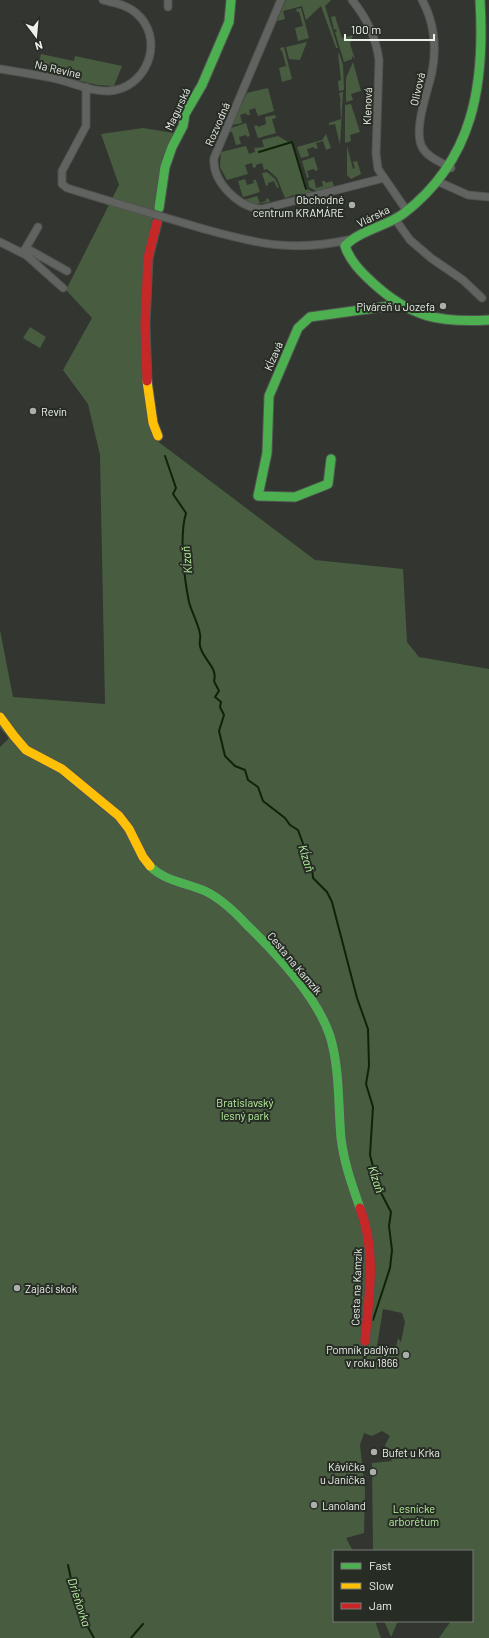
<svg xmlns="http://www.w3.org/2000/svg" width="489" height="1638" font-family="Barlow,sans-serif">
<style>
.green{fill:#485d40;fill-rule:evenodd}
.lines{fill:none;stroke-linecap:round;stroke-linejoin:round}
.stream{stroke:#0f2308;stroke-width:2}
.street-casing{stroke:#515350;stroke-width:9}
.fast-casing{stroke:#515350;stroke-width:11}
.slow-casing{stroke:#515350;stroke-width:11}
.jam-casing{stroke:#515350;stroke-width:11}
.street{stroke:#60635f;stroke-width:7}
.fast{stroke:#4caf50;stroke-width:9}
.slow{stroke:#ffc107;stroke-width:9}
.jam{stroke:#c62828;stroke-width:9}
.street-bridge-casing{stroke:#515350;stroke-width:9;stroke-linecap:butt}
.street-bridge{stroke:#60635f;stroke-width:7}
.poi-dot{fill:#acafaa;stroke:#272d25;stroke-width:1.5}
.labels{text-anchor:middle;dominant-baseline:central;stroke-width:4;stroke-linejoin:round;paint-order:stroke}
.street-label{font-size:11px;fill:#edf1eb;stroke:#272d25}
.poi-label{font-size:11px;fill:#edf1eb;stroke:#272d25;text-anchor:end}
.park-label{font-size:11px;fill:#b5f19d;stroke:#272d25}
.water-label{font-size:12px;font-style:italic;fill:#b8f4a0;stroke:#272d25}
</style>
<rect width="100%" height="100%" fill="#323530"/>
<path class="green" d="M 286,0 L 331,0 L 325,6 L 338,48 L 336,48 L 321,6 L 306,20 L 302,6 L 283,11 L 285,19 L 277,21 Z
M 301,8 L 309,38 L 298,41 L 295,28 L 303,26 L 299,12 L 297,12 L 296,9 Z
M 335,16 L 342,38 L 353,35 L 350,44 L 355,59 L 352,56 L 352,59 L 344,62 L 335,32 L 337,31 L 336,29 L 334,30 L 331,17 Z
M 307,42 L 300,60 L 289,59 L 286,47 Z
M 284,47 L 292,79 L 282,82 L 279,68 L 286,66 L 282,51 L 281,51 L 280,48 Z
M 339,53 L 343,65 L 344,90 L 339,91 L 338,81 L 341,80 L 338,54 Z
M 41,54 L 74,61 L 75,56 L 122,66 L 114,86 L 98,85 L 37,71 Z
M 353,62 L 361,91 L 351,94 L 353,100 L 346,102 L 346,78 Z
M 268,88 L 274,111 L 258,116 L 255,108 L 249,110 L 250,115 L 247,115 L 246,113 L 240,115 L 242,123 L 232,125 L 247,93 Z
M 343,92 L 340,145 L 335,124 L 329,125 L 329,123 L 341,119 L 340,101 L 341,101 L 339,93 Z
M 351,104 L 360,132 L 350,135 L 351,141 L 345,143 L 345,105 Z
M 275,115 L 276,118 L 272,119 L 276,133 L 258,138 L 254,126 L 257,125 L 258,127 L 266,124 L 265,117 Z
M 246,123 L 250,136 L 247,137 L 246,135 L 239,137 L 241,144 L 236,145 L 232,132 L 229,132 L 231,128 Z
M 143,128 L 174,133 L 164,156 L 144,261 L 147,387 L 156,440 L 315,560 L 403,569 L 407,642 L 419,657 L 489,669 L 489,1638 L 439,1638 L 451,1621 L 472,1621 L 472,1551 L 373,1551 L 372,1463 L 392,1461 L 385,1445 L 390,1436 L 382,1431 L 372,1436 L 364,1433 L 360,1445 L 365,1490 L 364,1533 L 346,1538 L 353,1551 L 334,1551 L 334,1621 L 375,1621 L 381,1638 L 0,1638 L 0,747 L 9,738 L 0,728 L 0,630 L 13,697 L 105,704 L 100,455 L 88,404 L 63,370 L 92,318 L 66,290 L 119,185 L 101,134 ZM 383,1309 L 402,1313 L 405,1322 L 401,1342 L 398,1338 L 394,1356 L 377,1346 Z
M 326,134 L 331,148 L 326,150 L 323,141 L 316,143 L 318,148 L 315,149 L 314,147 L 307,149 L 309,156 L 301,158 L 297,147 L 322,140 Z
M 278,136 L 288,142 L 292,141 L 307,189 L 313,192 L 299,195 L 297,194 L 285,198 L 277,178 L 267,169 L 264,170 L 262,163 L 256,165 L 256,167 L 253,168 L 252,163 L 245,165 L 248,174 L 227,180 L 220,167 L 221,152 L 246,146 L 249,154 L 255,152 L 254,148 L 264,147 L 262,140 Z
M 347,146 L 353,169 L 355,168 L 353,162 L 357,161 L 361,174 L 351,179 L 347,175 Z
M 314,157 L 318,170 L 315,171 L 314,169 L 307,171 L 309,177 L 307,178 L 302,161 Z
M 267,172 L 275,179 L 279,187 L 277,188 L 274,181 L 268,183 L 268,185 L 266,186 L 262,173 Z
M 245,179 L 247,185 L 254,183 L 253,180 L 256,180 L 260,192 L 243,197 L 238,181 Z
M 314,179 L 316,188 L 323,186 L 322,181 L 325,181 L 326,183 L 332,181 L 334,186 L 316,191 L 309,187 L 308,181 Z
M 257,196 L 260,203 L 266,201 L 266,199 L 268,198 L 270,202 L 256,204 L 244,200 Z
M 30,327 L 46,337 L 40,348 L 23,338 Z
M 384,1621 L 398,1621 L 391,1637 Z"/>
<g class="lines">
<path class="stream" d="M 259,152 L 292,142 L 306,189
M 165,456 L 176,488 L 173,494 L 186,513 C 179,537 184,577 189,602 C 192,613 198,623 200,634 C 201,638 199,642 200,646 C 203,660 218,667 214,681 L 219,691 L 215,697 L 221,702 L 220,707 L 224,715 L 219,731 L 225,756 L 235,766 L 245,770 L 248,780 L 258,787 L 263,801 L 285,818 L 290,825 L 298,830 L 312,868 L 313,878 L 327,892 L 332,902 L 357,998 L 368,1029 L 369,1066 L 366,1084 L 373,1107 L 370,1155 L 379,1189 L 391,1212 L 389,1226 L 392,1250 L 390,1268 L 373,1320
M 68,1565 L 73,1588 L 81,1604 L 84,1620 L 94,1638
M 131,1638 L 143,1624"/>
<g class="street-casing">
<path id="street" d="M 168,0 L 168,7
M 281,0 L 214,158 C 212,182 239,208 262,209 L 384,178
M 352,0 C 366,17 376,38 379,60 L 376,154 L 378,169 L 407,211
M 422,0 C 434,21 437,48 432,72 C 428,91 413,129 422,147 C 428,158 441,162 451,168
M 0,69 C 19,72 38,75 57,79 C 76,84 97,94 116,90 C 150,82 164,37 136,13 C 127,5 115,3 103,0
M 86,87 L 86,126 L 62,171 L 62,184 L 67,188 L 116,203
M 439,182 L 468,195 L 489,197
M 395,219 L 410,240 L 431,258 L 463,280 L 482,298
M 204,229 C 258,244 292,252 348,240
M 0,242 L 26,255 L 63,288
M 26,248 L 67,271
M 24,251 L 38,227"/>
</g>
<g class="fast-casing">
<path id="fast" d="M 480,0 C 485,84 474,160 403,214 C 387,226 358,231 345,246 C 350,261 361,272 373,283 C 410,317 439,323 489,320
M 159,208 L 165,167 L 172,147 L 183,126 L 185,114 L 202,85 L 229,22 L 231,0
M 331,459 L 328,484 L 295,497 L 258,496 L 267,453 L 269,396 L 298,328 L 310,317 L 397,305
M 150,866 C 164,881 187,883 205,891 C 222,899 235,912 247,925 C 277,954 317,997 330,1036 C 340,1069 338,1105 341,1138 C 344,1163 352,1185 360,1208"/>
</g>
<g class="slow-casing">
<path id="slow" d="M 147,381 L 153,423 L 158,436
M 0,717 L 14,736 L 26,750 L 62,769 L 119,816 L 129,829 L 143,857 L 150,866"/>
</g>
<g class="jam-casing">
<path id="jam" d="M 147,381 L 145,325 L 148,258 L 157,222
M 360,1208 C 377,1253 369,1295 365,1341"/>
</g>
<use href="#street" class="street"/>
<use href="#fast" class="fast"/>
<use href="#slow" class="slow"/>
<use href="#jam" class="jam"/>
<g class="street-bridge-casing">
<path id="street-bridge" d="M 116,203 L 204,229"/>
</g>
<use href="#street-bridge" class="street-bridge"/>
</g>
<g class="poi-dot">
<circle cx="352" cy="205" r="4"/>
<circle cx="443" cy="306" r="4"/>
<circle cx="33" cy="411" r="4"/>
<circle cx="17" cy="1288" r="4"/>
<circle cx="406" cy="1355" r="4"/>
<circle cx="374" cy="1452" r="4"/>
<circle cx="373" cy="1472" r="4"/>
<circle cx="314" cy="1505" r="4"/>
</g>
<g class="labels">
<g class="street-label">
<text transform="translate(58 69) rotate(13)">Na Revíne</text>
<text transform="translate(417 89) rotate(-77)">Olivová</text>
<text transform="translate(367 106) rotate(-88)">Klenová</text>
<text transform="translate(177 109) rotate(-65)">Magurská</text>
<text transform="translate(217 124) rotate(-67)">Rozvodná</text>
<text transform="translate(373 216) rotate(-26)">Vlárska</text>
<text transform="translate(273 356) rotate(-67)">Kĺzavá</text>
<text transform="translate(295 963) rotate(50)">Cesta na Kamzík</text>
<text transform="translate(356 1287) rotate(-88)">Cesta na Kamzík</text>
</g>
<g class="poi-label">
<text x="344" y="199">Obchodné<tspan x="344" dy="13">centrum KRAMÁRE</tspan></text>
<text x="435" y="306">Piváreň u Jozefa</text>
<text x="41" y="411" text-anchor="start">Revín</text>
<text x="25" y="1288" text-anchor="start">Zajačí skok</text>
<text x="398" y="1349">Pomník padlým<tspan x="398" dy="13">v roku 1866</tspan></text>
<text x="382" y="1452" text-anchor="start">Bufet u Krka</text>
<text x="365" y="1466">Kávička<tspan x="365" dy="13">u Janíčka</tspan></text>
<text x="322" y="1505" text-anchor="start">Lanoland</text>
</g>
<g class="park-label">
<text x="245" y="1102">Bratislavský<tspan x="245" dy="13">lesný park</tspan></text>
<text x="414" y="1508">Lesnícke<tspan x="414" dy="13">arborétum</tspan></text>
</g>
<g class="water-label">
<text transform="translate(186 560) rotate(-95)">Kĺzaň</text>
<text transform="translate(307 858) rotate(73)">Kĺzaň</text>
<text transform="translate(377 1179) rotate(72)">Kĺzaň</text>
<text transform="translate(80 1602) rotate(72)">Drieňovka</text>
</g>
</g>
<rect x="333" y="1550" width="140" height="72" fill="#272d25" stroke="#767b74"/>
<rect x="341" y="1563" width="20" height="6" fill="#4caf50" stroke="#767b74"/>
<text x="369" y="1570" font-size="12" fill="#edf1eb">Fast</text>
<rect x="341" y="1583" width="20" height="6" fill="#ffc107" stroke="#767b74"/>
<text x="369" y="1590" font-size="12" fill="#edf1eb">Slow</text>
<rect x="341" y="1603" width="20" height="6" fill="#c62828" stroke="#767b74"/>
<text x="369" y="1610" font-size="12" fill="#edf1eb">Jam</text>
<g transform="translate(36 36) rotate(164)" stroke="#272d25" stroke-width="3" paint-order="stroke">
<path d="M0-3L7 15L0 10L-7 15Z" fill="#edf1eb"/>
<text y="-6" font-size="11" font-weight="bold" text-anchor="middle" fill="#edf1eb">N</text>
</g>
<path d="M345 34v6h89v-6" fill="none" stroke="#edf1eb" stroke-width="2"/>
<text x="351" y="34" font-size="12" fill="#edf1eb" stroke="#272d25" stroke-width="3" paint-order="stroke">100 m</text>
</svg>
